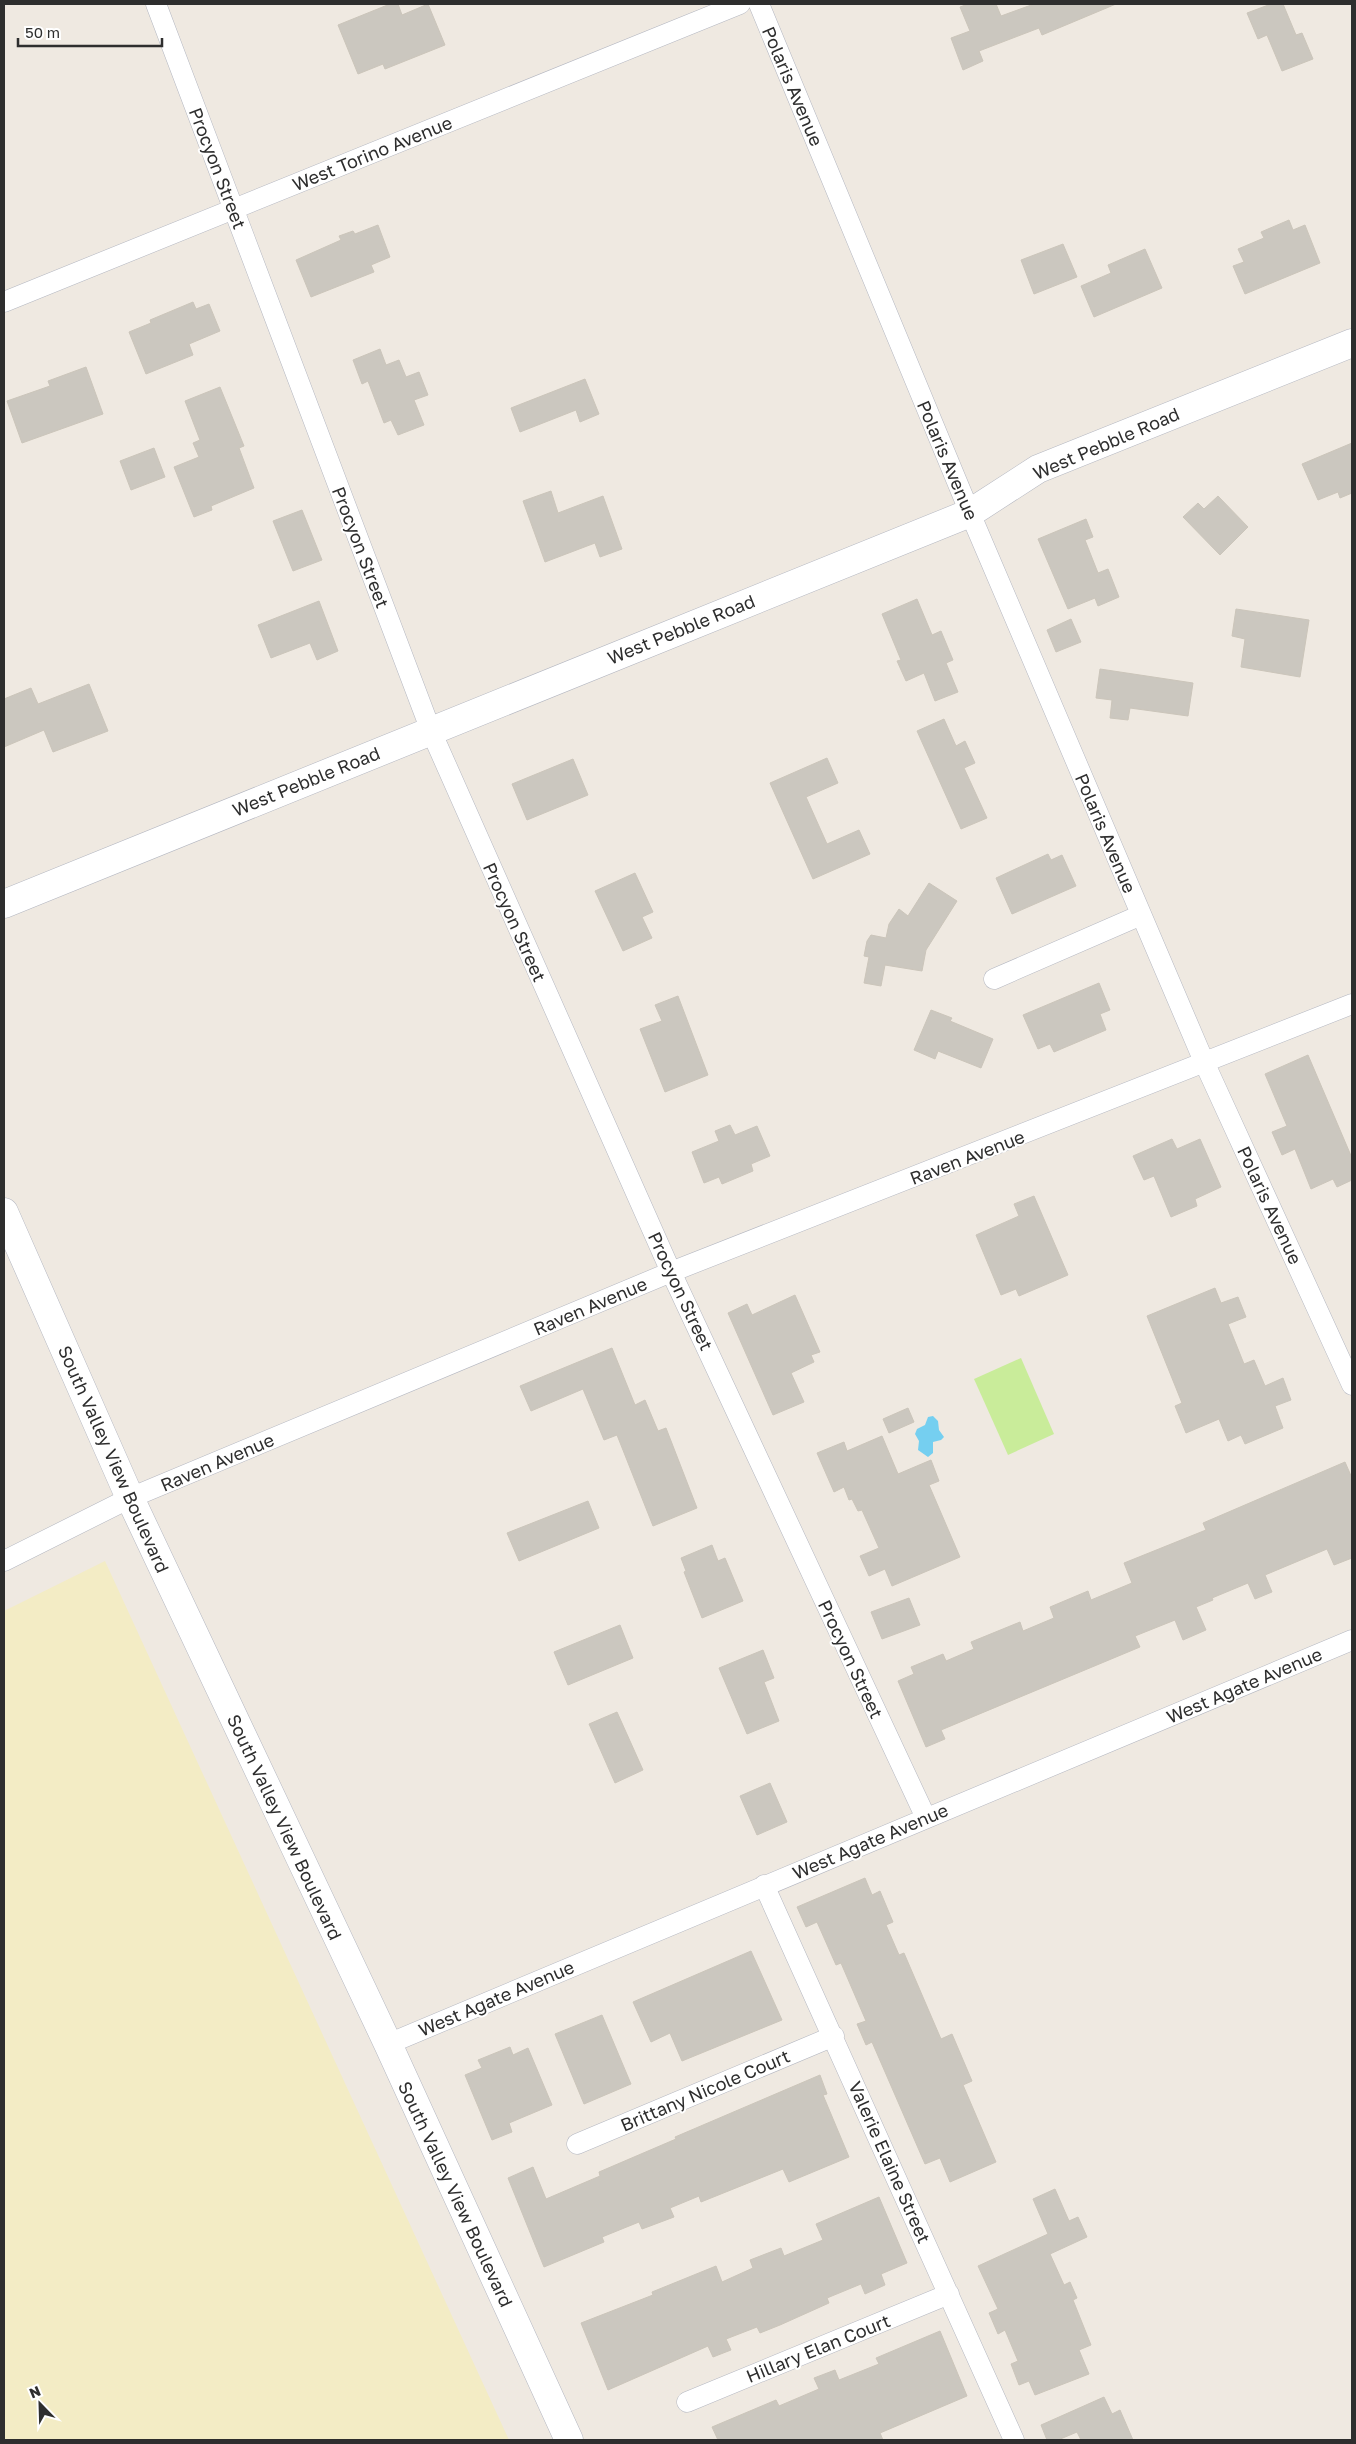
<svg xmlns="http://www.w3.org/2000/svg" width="1356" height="2444" font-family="'Golos Text',sans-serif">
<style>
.sand{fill:#f3ecc5}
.pitch{fill:#c9ec9a}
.water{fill:#75cff0}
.building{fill:#cbc7bf;stroke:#cbc5ba}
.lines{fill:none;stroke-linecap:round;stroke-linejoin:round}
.street-casing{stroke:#b4b7c1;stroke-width:21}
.secondary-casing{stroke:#b4b7c1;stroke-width:29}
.street{stroke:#fff;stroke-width:20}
.secondary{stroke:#fff;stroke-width:28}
.labels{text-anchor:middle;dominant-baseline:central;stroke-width:4;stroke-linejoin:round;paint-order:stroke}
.street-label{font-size:18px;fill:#2e2e2e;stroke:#fff}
</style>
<rect width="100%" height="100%" fill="#efe9e1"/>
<path class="sand" d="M 105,1561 L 509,2440 L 4,2440 L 4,1611 Z"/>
<path class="pitch" d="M 1021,1358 L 1054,1434 L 1008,1455 L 974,1379 Z"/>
<path class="water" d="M 933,1416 L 938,1421 L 939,1430 L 944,1437 L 941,1440 L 933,1442 L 933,1453 L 928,1457 L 918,1450 L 919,1441 L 915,1434 L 917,1429 L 925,1425 L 928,1417 Z"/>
<path class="building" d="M 390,4 L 398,4 L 402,15 L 428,4 L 445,45 L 385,69 L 383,64 L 358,74 L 338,25 Z
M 968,4 L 996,4 L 1001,16 L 1034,4 L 1116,4 L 1042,35 L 1039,28 L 979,51 L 983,61 L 963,70 L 951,38 L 970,31 L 960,7 Z
M 1271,4 L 1283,4 L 1296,35 L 1302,33 L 1313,59 L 1282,71 L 1267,35 L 1258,39 L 1247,13 Z
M 1289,220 L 1293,230 L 1305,225 L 1320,263 L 1245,294 L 1233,266 L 1244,262 L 1238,249 L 1264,238 L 1261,232 Z
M 378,225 L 390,257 L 371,265 L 374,272 L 311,297 L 296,260 L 341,240 L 339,236 L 353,231 L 355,234 Z
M 1063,244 L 1077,277 L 1034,294 L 1021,260 Z
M 1145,249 L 1162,288 L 1094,317 L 1081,286 L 1111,273 L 1108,265 Z
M 193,302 L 196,309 L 209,304 L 220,331 L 189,344 L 193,355 L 146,374 L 129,332 L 151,323 L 150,320 Z
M 380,349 L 386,365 L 399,360 L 406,377 L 419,372 L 428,395 L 414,400 L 424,425 L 398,435 L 391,420 L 384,423 L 368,381 L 362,384 L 353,360 Z
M 86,367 L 103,414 L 22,443 L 7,401 L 50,386 L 48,381 Z
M 585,379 L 599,414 L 580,422 L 576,410 L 520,432 L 511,408 Z
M 220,387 L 244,446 L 239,448 L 254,488 L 211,506 L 212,510 L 194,517 L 174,467 L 199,457 L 193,443 L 200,440 L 185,401 Z
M 1352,443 L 1352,493 L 1340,498 L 1338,492 L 1318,500 L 1302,464 Z
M 154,448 L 165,477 L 131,490 L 120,461 Z
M 551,491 L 558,513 L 603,496 L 622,549 L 600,557 L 595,543 L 545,562 L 523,501 Z
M 1218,496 L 1248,527 L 1220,555 L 1183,517 L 1198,503 L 1204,509 Z
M 302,510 L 322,560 L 293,571 L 273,521 Z
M 1086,519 L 1093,537 L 1085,540 L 1098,573 L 1108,569 L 1119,597 L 1098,606 L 1095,598 L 1068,609 L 1038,539 Z
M 917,599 L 932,635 L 941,631 L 953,660 L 946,663 L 958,692 L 935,701 L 924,673 L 906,681 L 897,661 L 901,660 L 882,614 Z
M 319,601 L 338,651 L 317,660 L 310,643 L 271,658 L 258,625 Z
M 1236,609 L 1309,620 L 1300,677 L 1241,667 L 1245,639 L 1232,636 Z
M 1071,619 L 1081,642 L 1056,652 L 1047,630 Z
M 1100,669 L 1193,683 L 1188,716 L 1130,708 L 1128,720 L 1110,718 L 1112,700 L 1096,698 Z
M 89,684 L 108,731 L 53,752 L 44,730 L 4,747 L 4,699 L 31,688 L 38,704 Z
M 944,719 L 956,746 L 965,741 L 975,763 L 964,768 L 987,818 L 961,829 L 917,731 Z
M 827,758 L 838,783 L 806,797 L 827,844 L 859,830 L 870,854 L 813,879 L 770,783 Z
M 573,759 L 588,795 L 527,820 L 512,784 Z
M 1048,854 L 1051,860 L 1062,855 L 1076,886 L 1012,914 L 996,878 Z
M 635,873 L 653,912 L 642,917 L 652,938 L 623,951 L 595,891 Z
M 929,883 L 957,901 L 926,950 L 922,971 L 885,965 L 881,986 L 864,983 L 869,957 L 864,956 L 867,941 L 871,935 L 886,938 L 889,924 L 899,909 L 908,916 Z
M 1099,983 L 1110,1010 L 1100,1014 L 1106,1030 L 1054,1052 L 1050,1044 L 1038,1049 L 1023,1015 Z
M 678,996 L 708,1075 L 665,1092 L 640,1029 L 662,1021 L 655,1005 Z
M 931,1010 L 952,1018 L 950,1021 L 993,1039 L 981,1068 L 938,1051 L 935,1059 L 914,1050 Z
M 1308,1055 L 1352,1158 L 1352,1180 L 1337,1187 L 1333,1179 L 1311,1189 L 1295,1149 L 1282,1155 L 1272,1132 L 1287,1126 L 1265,1074 Z
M 730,1125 L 735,1135 L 757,1126 L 770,1156 L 751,1164 L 753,1171 L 722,1184 L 719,1177 L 704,1183 L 692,1152 L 719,1141 L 715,1131 Z
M 1172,1139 L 1177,1149 L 1200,1139 L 1221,1187 L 1195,1199 L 1197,1206 L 1171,1217 L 1154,1176 L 1144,1180 L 1133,1156 Z
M 1034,1196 L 1068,1275 L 1019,1296 L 1016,1289 L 1001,1295 L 976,1235 L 1019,1216 L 1014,1204 Z
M 1215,1288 L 1221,1303 L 1238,1297 L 1246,1317 L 1228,1324 L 1244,1364 L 1254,1360 L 1265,1386 L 1283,1378 L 1291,1400 L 1275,1406 L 1283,1428 L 1245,1444 L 1241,1435 L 1228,1441 L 1219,1419 L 1186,1433 L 1175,1406 L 1182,1403 L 1147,1316 Z
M 795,1295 L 820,1352 L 811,1355 L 814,1362 L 791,1373 L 804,1402 L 773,1415 L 728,1313 L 747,1304 L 752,1315 Z
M 612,1348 L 635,1405 L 645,1400 L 658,1431 L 666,1428 L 697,1508 L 653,1526 L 617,1435 L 604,1440 L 583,1389 L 531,1411 L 520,1386 Z
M 908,1408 L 914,1422 L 889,1433 L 883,1419 Z
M 882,1436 L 898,1474 L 931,1460 L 939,1481 L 929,1485 L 960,1557 L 892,1586 L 885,1569 L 869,1576 L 860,1556 L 879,1548 L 862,1510 L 858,1511 L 852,1499 L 849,1500 L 844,1487 L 834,1492 L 817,1453 L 844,1442 L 847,1451 Z
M 1345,1462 L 1352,1478 L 1352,1558 L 1334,1565 L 1327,1549 L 1265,1575 L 1272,1592 L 1255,1599 L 1248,1583 L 1212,1598 L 1213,1600 L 1196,1607 L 1206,1630 L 1183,1640 L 1175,1620 L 1135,1636 L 1140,1647 L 941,1730 L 945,1739 L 926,1747 L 898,1681 L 914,1674 L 911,1667 L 943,1654 L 946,1661 L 974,1649 L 971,1642 L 1020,1622 L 1023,1631 L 1054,1618 L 1050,1607 L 1088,1591 L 1091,1600 L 1132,1583 L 1124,1563 L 1206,1530 L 1203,1523 Z
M 588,1501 L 599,1528 L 519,1561 L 507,1533 Z
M 712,1545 L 718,1561 L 725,1558 L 743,1601 L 702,1618 L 684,1572 L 686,1571 L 681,1558 Z
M 909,1598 L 920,1625 L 882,1639 L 871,1612 Z
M 620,1625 L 633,1658 L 568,1685 L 554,1652 Z
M 763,1650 L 774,1678 L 764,1682 L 779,1721 L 747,1734 L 719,1668 Z
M 617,1712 L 643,1770 L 615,1783 L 589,1724 Z
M 770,1783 L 787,1822 L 757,1835 L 740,1796 Z
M 865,1878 L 872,1895 L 880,1891 L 893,1922 L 886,1925 L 899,1955 L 904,1953 L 941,2039 L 952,2034 L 972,2081 L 963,2085 L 996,2162 L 950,2182 L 940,2158 L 925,2164 L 872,2042 L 866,2045 L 857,2024 L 866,2021 L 841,1963 L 836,1965 L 817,1922 L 806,1927 L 797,1907 Z
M 751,1951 L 782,2020 L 682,2061 L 670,2033 L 651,2042 L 633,2002 Z
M 602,2015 L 631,2084 L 584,2104 L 555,2034 Z
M 510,2047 L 513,2055 L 528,2048 L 552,2105 L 509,2123 L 512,2132 L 492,2140 L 465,2075 L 482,2068 L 478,2060 Z
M 820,2075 L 827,2094 L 823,2095 L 849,2157 L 789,2182 L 783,2169 L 701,2202 L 699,2196 L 670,2208 L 674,2217 L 642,2229 L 639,2222 L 602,2237 L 604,2242 L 544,2267 L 508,2178 L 533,2167 L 546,2199 L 600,2176 L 599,2172 L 676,2139 L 675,2137 Z
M 1055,2189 L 1069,2221 L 1078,2217 L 1087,2237 L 1050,2254 L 1064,2285 L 1070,2282 L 1077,2298 L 1073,2300 L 1091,2345 L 1079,2350 L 1089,2374 L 1035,2395 L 1029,2381 L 1019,2385 L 1011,2364 L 1018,2361 L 1005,2330 L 998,2334 L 989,2313 L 998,2309 L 978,2266 L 1048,2234 L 1033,2199 Z
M 879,2197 L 907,2263 L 881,2274 L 885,2285 L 865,2294 L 861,2284 L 827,2298 L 829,2303 L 780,2325 L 760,2333 L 757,2327 L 726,2339 L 731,2350 L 713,2357 L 708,2346 L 608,2390 L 581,2323 L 653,2295 L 652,2292 L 716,2266 L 722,2282 L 753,2268 L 750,2260 L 781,2248 L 784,2256 L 823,2240 L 816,2224 Z
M 940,2331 L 967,2396 L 880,2433 L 883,2440 L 718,2440 L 712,2427 L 776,2400 L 779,2406 L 819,2389 L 814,2378 L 835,2370 L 839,2380 L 879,2364 L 876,2358 Z
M 1104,2397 L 1112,2414 L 1120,2410 L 1133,2440 L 1081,2440 L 1077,2432 L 1058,2440 L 1047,2440 L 1041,2425 Z"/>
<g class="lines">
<g class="street-casing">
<path id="street" d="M 156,4 L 431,731 L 671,1272 L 926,1818
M 759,4 L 970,513 L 1205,1064 L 1352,1385
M 4,302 L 740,4
M 994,979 L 1141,915
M 4,1561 L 130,1498 L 671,1272 L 1352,1004
M 764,1885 L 1014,2440
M 388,2044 L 1352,1640
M 577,2144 L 834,2036
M 687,2402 L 949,2294"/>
</g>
<g class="secondary-casing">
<path id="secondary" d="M 4,904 L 970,513 L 1038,469 L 1352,343
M 4,1212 L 130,1498 L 388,2044 L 569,2440"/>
</g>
<use href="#street" class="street"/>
<use href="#secondary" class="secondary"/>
</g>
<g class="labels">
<g class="street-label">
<text transform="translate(793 86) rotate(67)">Polaris Avenue</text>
<text transform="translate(372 153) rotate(-22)">West Torino Avenue</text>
<text transform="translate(218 168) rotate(69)">Procyon Street</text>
<text transform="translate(1106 443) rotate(-23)">West Pebble Road</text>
<text transform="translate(948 460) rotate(67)">Polaris Avenue</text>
<text transform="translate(361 547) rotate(69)">Procyon Street</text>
<text transform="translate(681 629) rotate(-22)">West Pebble Road</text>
<text transform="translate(306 781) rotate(-22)">West Pebble Road</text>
<text transform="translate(1106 833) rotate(67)">Polaris Avenue</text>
<text transform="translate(515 922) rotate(66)">Procyon Street</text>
<text transform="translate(967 1157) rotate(-21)">Raven Avenue</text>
<text transform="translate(1270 1205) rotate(65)">Polaris Avenue</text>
<text transform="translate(681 1291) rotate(65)">Procyon Street</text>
<text transform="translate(590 1306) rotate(-23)">Raven Avenue</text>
<text transform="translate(114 1459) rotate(66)">South Valley View Boulevard</text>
<text transform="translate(217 1462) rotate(-23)">Raven Avenue</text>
<text transform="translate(851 1659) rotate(65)">Procyon Street</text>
<text transform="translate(1244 1685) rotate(-23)">West Agate Avenue</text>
<text transform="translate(285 1827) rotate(65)">South Valley View Boulevard</text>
<text transform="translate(870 1841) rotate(-23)">West Agate Avenue</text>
<text transform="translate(496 1998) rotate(-23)">West Agate Avenue</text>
<text transform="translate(705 2090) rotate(-23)">Brittany Nicole Court</text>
<text transform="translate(890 2162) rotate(66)">Valerie Elaine Street</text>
<text transform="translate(456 2194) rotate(65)">South Valley View Boulevard</text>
<text transform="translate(818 2348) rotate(-22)">Hillary Elan Court</text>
</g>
</g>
<rect width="1356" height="2444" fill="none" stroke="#2e2e2e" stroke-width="10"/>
<g transform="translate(40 2404) rotate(337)" stroke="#ffffff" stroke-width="4" paint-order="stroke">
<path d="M0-4L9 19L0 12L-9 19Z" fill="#2e2e2e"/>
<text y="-8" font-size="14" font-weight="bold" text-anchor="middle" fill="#2e2e2e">N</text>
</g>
<path d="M18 38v8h144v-8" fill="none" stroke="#2e2e2e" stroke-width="2.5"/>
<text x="25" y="38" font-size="15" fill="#2e2e2e" stroke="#ffffff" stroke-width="4" paint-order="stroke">50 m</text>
</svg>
